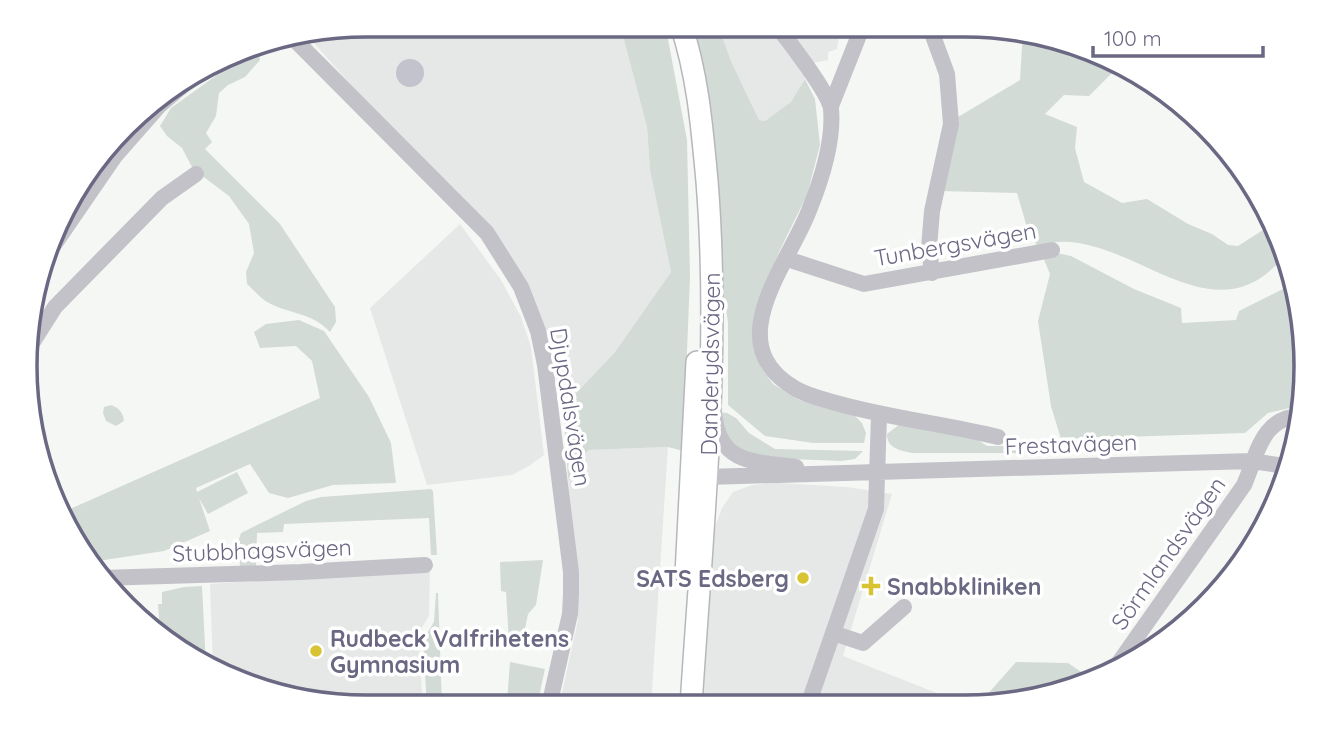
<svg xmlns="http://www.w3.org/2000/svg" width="1331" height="732" font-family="Quicksand,sans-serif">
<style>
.built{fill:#e6e8e7}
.green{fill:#d3dbd6}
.water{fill:#c3c3ce}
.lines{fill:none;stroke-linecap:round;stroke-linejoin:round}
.major-casing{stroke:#b6b6bd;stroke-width:24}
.minor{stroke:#c3c2c9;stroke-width:16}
.major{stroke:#fff;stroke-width:21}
.poi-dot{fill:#d8c333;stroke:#fff;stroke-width:2.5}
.labels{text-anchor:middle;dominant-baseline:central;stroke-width:7;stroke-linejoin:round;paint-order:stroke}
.street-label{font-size:23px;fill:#6a6883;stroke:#fff}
.poi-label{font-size:23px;font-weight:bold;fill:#6a6883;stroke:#fff;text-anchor:start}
.rim{fill:none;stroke:#6a6883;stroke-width:3.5}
</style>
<rect width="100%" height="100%" fill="#f5f7f4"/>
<path class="built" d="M 366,25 L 620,25 L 647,127 L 650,170 L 671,272 L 615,352 L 563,407 L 543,325 L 514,269 L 457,191 L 380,118 L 306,34 Z
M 718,25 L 841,25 L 837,49 L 828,52 L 828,60 L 813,63 L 792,102 L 765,121 L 759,120 L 731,61 Z
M 460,224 L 501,280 L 521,317 L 531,347 L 544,455 L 529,466 L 512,475 L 427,485 L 370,308 Z
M 668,447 L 651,706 L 559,706 L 578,620 L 568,479 L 588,450 Z
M 779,483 L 847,487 L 892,494 L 843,656 L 967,705 L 703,706 L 714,530 L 722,508 L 733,492 L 752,485 Z
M 430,569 L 429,616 L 418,634 L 423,707 L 344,707 L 277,696 L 213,669 L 210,584 Z"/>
<path class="green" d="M 620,25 L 662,25 L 668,39 L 687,140 L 690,277 L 683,451 L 668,447 L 588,450 L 568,479 L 563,407 L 615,352 L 671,272 L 650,170 L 647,127 Z
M 690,25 L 718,25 L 731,61 L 759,120 L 765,121 L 791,102 L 805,79 L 815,99 L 820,145 L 807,195 L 780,250 L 755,313 L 755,353 L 762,369 L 773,384 L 799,400 L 852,413 L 862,423 L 866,433 L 864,443 L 813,443 L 765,436 L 728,405 L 728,322 L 721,279 L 710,104 Z
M 1023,31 L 1054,36 L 1121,64 L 1089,96 L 1064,95 L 1045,114 L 1077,127 L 1075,148 L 1084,182 L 1122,203 L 1147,199 L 1188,224 L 1212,234 L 1228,245 L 1238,246 L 1263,230 L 1267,222 L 1284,256 C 1209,349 1121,217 1037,246 L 1026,224 L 1017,193 L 940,191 L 958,117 L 1020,80 Z
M 257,46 L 260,60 L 245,77 L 228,85 L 219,93 L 216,116 L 206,133 L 212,142 L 205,149 L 280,224 L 335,307 L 336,322 L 330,332 C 313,313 290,314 269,303 C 261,299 254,290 247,284 L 246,272 L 254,253 L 249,224 L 229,196 L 193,169 L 182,148 L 167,136 L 160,126 L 171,108 Z
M 1057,253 L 1071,256 L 1134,289 L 1181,308 L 1182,323 L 1236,320 L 1239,311 L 1295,283 L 1303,405 L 1268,413 L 1245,433 L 1061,439 L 1051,406 L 1038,321 L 1050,274 L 1042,255 Z
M 299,320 L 324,331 L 369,397 L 391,443 L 396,483 L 333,485 L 288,498 L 269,493 L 250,464 L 196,488 L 197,492 L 237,472 L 248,493 L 208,514 L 199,498 L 210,531 L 164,551 L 91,562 L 61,513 L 320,398 L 312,361 L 296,346 L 260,348 L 254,332 L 266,324 Z
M 111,405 C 119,408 123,412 124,421 L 116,426 L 106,421 L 103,413 L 104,407 Z
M 718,412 L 727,413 L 736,418 L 749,433 L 775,449 L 863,451 L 855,459 L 841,461 L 767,458 L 732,448 Z
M 900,424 L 972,436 L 987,446 L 1027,446 L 1032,453 L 912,453 C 900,450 887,449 887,434 Z
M 431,489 L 433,491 L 437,555 L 431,555 L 429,518 L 284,524 L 283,532 L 257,533 L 256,566 L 240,567 L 239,539 L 241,533 L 306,501 L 321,497 Z
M 543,560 L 536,605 L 528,614 L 523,638 L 515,644 L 509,643 L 506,592 L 501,591 L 500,562 Z
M 202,586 L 206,666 L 196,662 L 160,633 L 158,604 L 162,604 L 162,592 L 184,587 Z
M 436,593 L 438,593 L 442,706 L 427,707 L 423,640 L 434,622 Z
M 510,662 L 545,669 L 537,706 L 449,706 L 448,703 L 507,701 Z
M 1016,662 L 1068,663 L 1093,680 C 1058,698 1017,705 978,705 Z"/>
<path class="water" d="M396 73a14 14 0 1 1 28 0a14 14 0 1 1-28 0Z"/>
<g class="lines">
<g class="major-casing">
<path id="major" d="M 681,25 C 698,76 702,128 707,181 C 721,356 702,531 691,706
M 686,574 L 697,362"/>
</g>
<path class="minor" d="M 776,25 C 788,40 829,93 831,109 C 834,141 822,178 810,208 C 789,265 717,344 796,389 C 808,396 823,399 836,403 C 889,418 944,424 998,437
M 929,25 L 947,74 L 951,124 L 932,211 L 929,248 L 932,273
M 292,37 L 487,233 L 521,287 L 538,331 L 545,365 L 571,572 L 571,594 L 570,614 L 549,706
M 831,106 L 863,25
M 45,258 L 115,156 L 159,106 L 193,77
M 787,259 L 864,284 L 1052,250
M 29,348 L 55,307 L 162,198 L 196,174
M 715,418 C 720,465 759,462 796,467
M 707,477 L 1252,461 L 1285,466
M 101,578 L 301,572 L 425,565
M 833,633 L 863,643 L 904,607
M 1115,668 L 1244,485 C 1257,456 1261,416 1302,416
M 808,705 L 876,509 L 879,415"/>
<use href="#major" class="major"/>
</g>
<g class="poi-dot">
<circle cx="803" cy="578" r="7"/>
<path d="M867.5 575.5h7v7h7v7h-7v7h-7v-7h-7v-7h7z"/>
<circle cx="316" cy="651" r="7"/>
</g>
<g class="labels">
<g class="street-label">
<text transform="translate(955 244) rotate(-10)">Tunbergsvägen</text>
<text transform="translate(710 364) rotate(-89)">Danderydsvägen</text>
<text transform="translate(571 407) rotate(81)">Djupdalsvägen</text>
<text transform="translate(1071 444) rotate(-2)">Frestavägen</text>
<text transform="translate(262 550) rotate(-2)">Stubbhagsvägen</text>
<text transform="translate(1168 553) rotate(-55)">Sörmlandsvägen</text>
</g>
<g class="poi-label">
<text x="789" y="578" text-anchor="end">SATS Edsberg</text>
<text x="887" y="586">Snabbkliniken</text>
<text x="330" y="638">Rudbeck Valfrihetens<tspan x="330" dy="26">Gymnasium</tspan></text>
</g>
</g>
<path d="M0 0H1331V732H0ZM366 37H965A329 329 0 0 1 1294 366V366A329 329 0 0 1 965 695H366A329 329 0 0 1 37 366V366A329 329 0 0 1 366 37Z" fill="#fff" fill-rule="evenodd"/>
<path class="rim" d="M366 37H965A329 329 0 0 1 1294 366V366A329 329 0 0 1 965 695H366A329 329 0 0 1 37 366V366A329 329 0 0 1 366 37Z"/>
<path d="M1093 46v10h170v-10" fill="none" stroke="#6a6883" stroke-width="3.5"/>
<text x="1104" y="46" font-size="21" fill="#6a6883" stroke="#ffffff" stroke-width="5" paint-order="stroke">100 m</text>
</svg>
